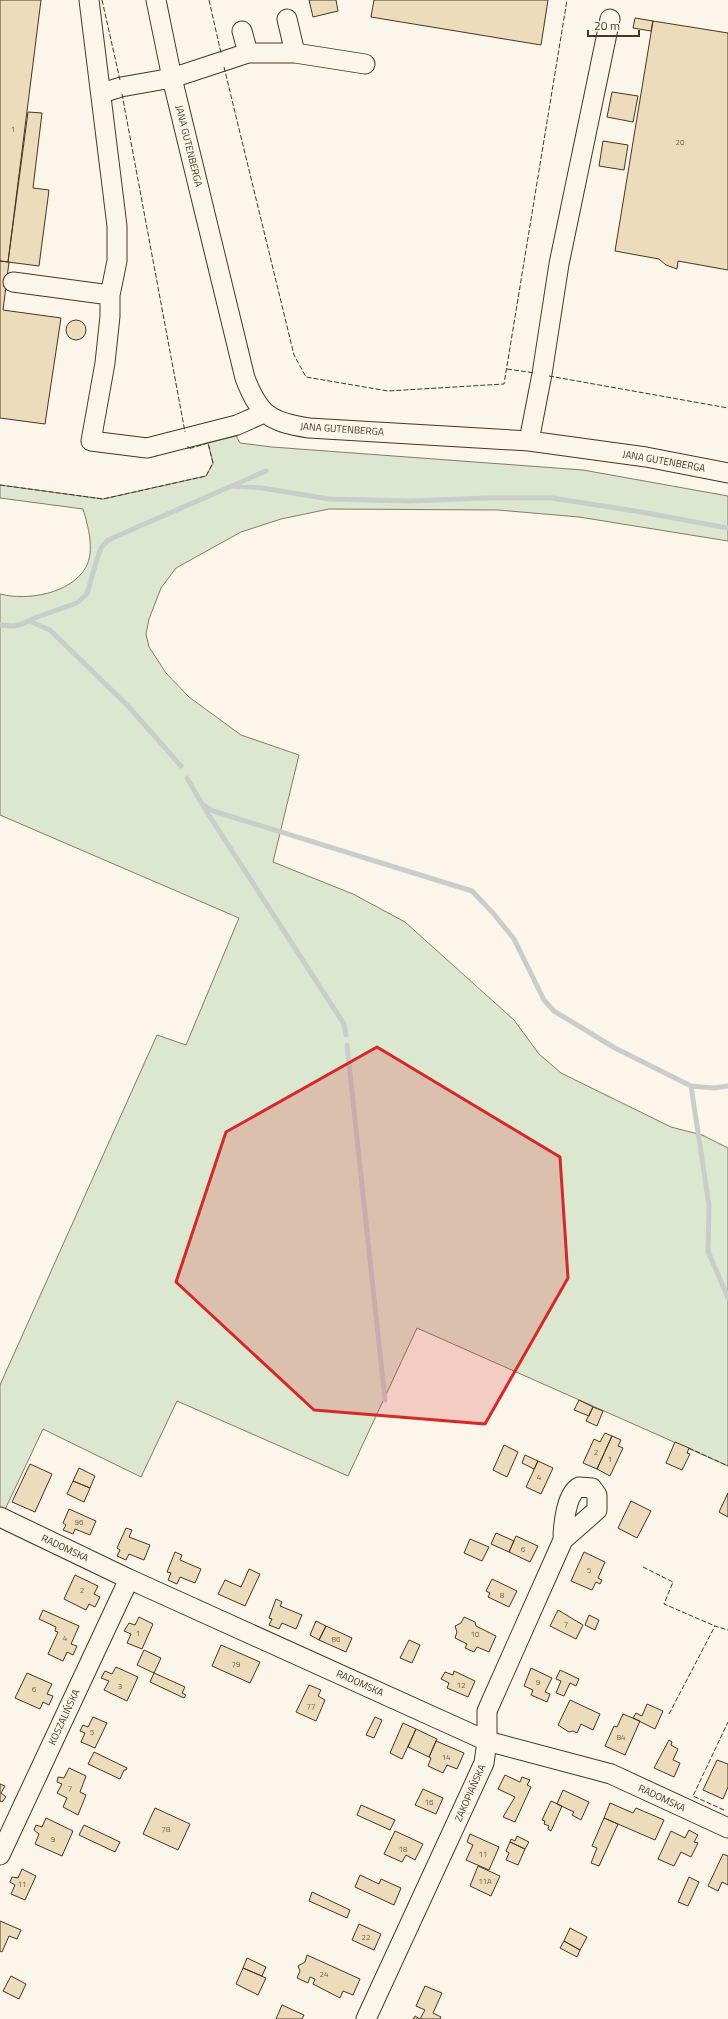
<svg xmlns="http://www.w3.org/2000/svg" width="728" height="2019" font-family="'Titillium Web',sans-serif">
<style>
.green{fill:#dce7d0;stroke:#887966}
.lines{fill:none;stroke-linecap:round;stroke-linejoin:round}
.stream{stroke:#c9cecd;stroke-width:5}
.building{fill:#ecdcbc;stroke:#4a3520}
.minor-casing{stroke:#4a3520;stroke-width:21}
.minor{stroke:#fbf6e9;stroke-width:19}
.fence{stroke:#4a3520;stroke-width:1;stroke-dasharray:5 2;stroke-linecap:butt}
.marked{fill:#d62828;fill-opacity:0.2;stroke:#d62828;stroke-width:3;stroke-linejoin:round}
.labels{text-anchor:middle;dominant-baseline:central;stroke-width:3;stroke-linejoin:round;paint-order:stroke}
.number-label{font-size:8px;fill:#725f47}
.street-label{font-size:10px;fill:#4a3520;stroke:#fbf6e9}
</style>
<rect width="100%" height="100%" fill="#fbf6e9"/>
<path class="green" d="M 236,436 L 240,443 L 272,447 L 583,470 L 728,496 L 728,541 L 579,517 L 498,510 L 329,509 L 281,519 L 241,532 L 176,568 L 161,588 L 149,619 L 146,634 L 149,647 L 166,673 L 189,697 L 241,735 L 299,755 L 273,862 L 353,894 L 405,922 L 514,1020 L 539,1054 L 561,1073 L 671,1127 L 702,1135 L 728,1148 L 728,1466 L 417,1328 L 348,1476 L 177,1401 L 141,1477 L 43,1429 L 1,1518 L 0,1517 L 0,1385 L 157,1035 L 186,1045 L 239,918 L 0,815 L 0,594 C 27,601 71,594 86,567 C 95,550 88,526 83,509 L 0,498 L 0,485 L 103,499 L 206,476 L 213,463 L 208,443 Z"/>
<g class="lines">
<path class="stream" d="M 235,486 L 262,488 L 329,499 L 409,501 L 487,498 L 552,498 L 641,512 L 728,528
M 29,621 L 50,630 L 128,706 L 181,766
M 0,625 L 14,626 L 22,624 L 37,617 L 77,603 L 87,594 L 97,559 L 101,548 L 108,540 L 266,471
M 187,778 L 202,804 L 213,811 L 472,891 L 493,913 L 514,939 L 544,1000 L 554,1011 L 615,1048 L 691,1086 L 709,1205 L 708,1251 L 728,1298
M 203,806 L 344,1024 L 346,1035
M 347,1045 L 385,1400
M 691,1086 L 714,1088 L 728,1086"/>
</g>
<path class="building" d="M 0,0 L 41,0 L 8,262 L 0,261 Z
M 309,0 L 336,0 L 338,11 L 313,17 Z
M 374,0 L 548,0 L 541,45 L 371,17 Z
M 635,18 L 653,21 L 651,31 L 633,28 Z
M 653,21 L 728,33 L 728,270 L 678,261 L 677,269 L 666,265 L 659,259 L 615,251 Z
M 612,92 L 638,96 L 633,122 L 607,117 Z
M 28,112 L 42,113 L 33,188 L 49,190 L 39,266 L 8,262 Z
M 603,141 L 628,145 L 624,170 L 599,166 Z
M 0,261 L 9,262 L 3,310 L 61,318 L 45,424 L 0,418 Z
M66 330a10 10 0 1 1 20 0a10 10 0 1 1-20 0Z
M 579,1400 L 593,1407 L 589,1416 L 574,1410 Z
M 593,1407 L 603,1411 L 597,1426 L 586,1421 Z
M 605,1433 L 612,1436 L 597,1469 L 583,1463 L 594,1439 L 600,1442 Z
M 612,1436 L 621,1440 L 618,1446 L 623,1448 L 610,1476 L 597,1469 Z
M 675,1442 L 689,1448 L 687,1453 L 690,1454 L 682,1470 L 666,1463 Z
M 504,1445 L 518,1452 L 507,1477 L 493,1470 Z
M 525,1455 L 538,1461 L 534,1469 L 522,1463 Z
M 538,1461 L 553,1468 L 541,1494 L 526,1487 Z
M 30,1464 L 52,1474 L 35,1512 L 12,1502 Z
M 79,1468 L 95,1476 L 90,1488 L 73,1481 Z
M 73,1481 L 90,1488 L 84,1502 L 67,1494 Z
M 728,1493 L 728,1517 L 719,1512 Z
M 631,1501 L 651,1511 L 637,1538 L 618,1528 Z
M 69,1509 L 96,1521 L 90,1535 L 75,1529 L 73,1534 L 63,1530 L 66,1525 L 63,1523 Z
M 126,1528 L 132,1530 L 129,1537 L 150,1545 L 144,1560 L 129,1554 L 126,1560 L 117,1556 L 120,1550 L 117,1548 Z
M 496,1533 L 514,1541 L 509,1552 L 491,1544 Z
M 516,1536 L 538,1546 L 530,1562 L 509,1552 Z
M 470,1539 L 489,1547 L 482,1561 L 464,1553 Z
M 175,1552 L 182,1555 L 180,1560 L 201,1569 L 195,1583 L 180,1577 L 177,1584 L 168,1580 L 171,1573 L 167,1572 Z
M 584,1552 L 605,1562 L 598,1578 L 602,1580 L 600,1584 L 596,1582 L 592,1590 L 571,1581 Z
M 249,1569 L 260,1574 L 245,1606 L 218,1594 L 225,1580 L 241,1587 Z
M 75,1575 L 98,1586 L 94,1594 L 100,1597 L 95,1607 L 89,1604 L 86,1610 L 64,1599 Z
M 492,1579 L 517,1591 L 509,1607 L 488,1597 L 490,1593 L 486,1591 Z
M 276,1599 L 282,1602 L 280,1606 L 302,1615 L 296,1629 L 282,1623 L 279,1629 L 269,1625 L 272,1619 L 269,1618 Z
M 43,1610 L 79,1626 L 71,1644 L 77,1646 L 73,1655 L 67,1652 L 63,1661 L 48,1654 L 58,1632 L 55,1631 L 56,1627 L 39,1619 Z
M 558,1610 L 583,1625 L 576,1639 L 550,1626 Z
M 589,1615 L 599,1620 L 595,1630 L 585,1625 Z
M 139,1617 L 153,1624 L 142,1649 L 127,1643 L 131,1634 L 124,1631 L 129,1623 L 135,1625 Z
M 464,1617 L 475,1622 L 476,1626 L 496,1636 L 489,1652 L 477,1647 L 474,1652 L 465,1648 L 467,1644 L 455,1638 L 457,1632 L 455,1626 L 461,1623 Z
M 316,1621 L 326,1626 L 319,1640 L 310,1635 Z
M 326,1626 L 352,1638 L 346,1652 L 319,1640 Z
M 409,1640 L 420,1645 L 412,1663 L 400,1658 Z
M 221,1645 L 260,1662 L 250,1683 L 212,1666 Z
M 144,1650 L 161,1658 L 154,1673 L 137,1665 Z
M 116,1667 L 138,1677 L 127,1701 L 104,1690 L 109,1681 L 101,1678 L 105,1671 L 112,1674 Z
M 531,1668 L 552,1678 L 545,1692 L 550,1694 L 547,1702 L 531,1695 L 533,1690 L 524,1686 Z
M 560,1670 L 579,1679 L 576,1686 L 570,1683 L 564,1696 L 556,1693 L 561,1681 L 556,1679 Z
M 454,1671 L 475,1681 L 468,1697 L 447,1688 L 449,1683 L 441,1679 L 445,1672 L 453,1675 Z
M 27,1673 L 52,1684 L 47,1694 L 53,1696 L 49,1705 L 43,1702 L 40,1709 L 15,1698 Z
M 154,1673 L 185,1687 L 182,1693 L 186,1695 L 184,1698 L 150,1682 Z
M 309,1685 L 321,1690 L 318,1696 L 325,1700 L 316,1721 L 296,1712 Z
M 570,1700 L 600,1714 L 593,1730 L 581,1724 L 577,1733 L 573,1731 L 569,1732 L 558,1725 Z
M 647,1704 L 663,1711 L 655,1729 L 633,1718 L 636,1713 L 642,1716 Z
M 623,1714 L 640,1721 L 625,1755 L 605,1746 L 614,1726 L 617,1727 Z
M 93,1717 L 107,1723 L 95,1748 L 81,1742 L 85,1733 L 80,1731 L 83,1725 L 88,1727 Z
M 375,1717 L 382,1720 L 374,1738 L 366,1735 Z
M 403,1723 L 416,1729 L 402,1759 L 390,1753 Z
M 416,1729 L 437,1739 L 429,1757 L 408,1747 Z
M 669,1740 L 672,1742 L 671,1745 L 678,1749 L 673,1760 L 680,1763 L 674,1777 L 654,1768 Z
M 436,1741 L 464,1753 L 457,1769 L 447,1765 L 443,1773 L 428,1766 L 431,1758 L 429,1757 Z
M 94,1752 L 127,1768 L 126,1770 L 124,1770 L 120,1779 L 88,1764 Z
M 717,1760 L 728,1764 L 728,1787 L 723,1799 L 703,1790 Z
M 69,1768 L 86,1776 L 80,1792 L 86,1795 L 78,1815 L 63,1807 L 67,1798 L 57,1793 L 62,1784 L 57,1782 L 58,1777 L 64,1778 Z
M 505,1775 L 520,1782 L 522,1777 L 530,1780 L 527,1785 L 531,1787 L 515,1822 L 503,1817 L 515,1797 L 498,1789 Z
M 0,1784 L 5,1786 L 1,1793 L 6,1797 L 2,1802 L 0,1801 Z
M 423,1789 L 443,1798 L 436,1814 L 415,1805 Z
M 563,1790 L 589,1802 L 581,1820 L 572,1815 L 574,1812 L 557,1804 Z
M 551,1801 L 562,1806 L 551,1831 L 548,1829 L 549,1826 L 544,1824 L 545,1821 L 542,1820 Z
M 610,1803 L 633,1813 L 636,1808 L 664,1820 L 655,1840 L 604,1818 Z
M 361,1805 L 395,1820 L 390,1830 L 357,1815 Z
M 155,1808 L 190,1824 L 178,1850 L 143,1834 Z
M 46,1818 L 73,1831 L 62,1856 L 35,1844 L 39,1834 L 34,1830 L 36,1825 L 42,1827 Z
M 604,1818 L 618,1824 L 599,1866 L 591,1863 L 597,1848 L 592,1846 Z
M 84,1825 L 120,1842 L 115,1852 L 79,1835 Z
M 689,1830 L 698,1835 L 694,1842 L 698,1843 L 691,1857 L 681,1852 L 674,1866 L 658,1859 L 671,1831 L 685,1838 Z
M 395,1831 L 423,1844 L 415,1860 L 406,1855 L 402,1862 L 384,1854 Z
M 470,1834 L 499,1847 L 489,1870 L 466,1860 L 473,1845 L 467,1842 Z
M 517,1836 L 529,1842 L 525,1849 L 510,1842 L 511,1839 L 515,1841 Z
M 510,1842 L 525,1849 L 518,1865 L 506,1860 L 509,1853 L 506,1851 Z
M 723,1854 L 728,1856 L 728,1885 L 722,1882 L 718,1891 L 708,1886 Z
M 478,1866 L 500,1876 L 491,1896 L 470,1886 Z
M 22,1869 L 36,1876 L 25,1900 L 11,1894 L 15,1885 L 10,1882 L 12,1877 L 18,1878 Z
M 360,1875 L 379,1884 L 381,1879 L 401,1888 L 394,1905 L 355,1887 Z
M 689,1877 L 699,1882 L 688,1906 L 678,1902 Z
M 312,1892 L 350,1910 L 347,1918 L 309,1901 Z
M 0,1921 L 21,1930 L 17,1939 L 9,1936 L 2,1952 L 0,1951 Z
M 359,1924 L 381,1934 L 374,1950 L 352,1940 Z
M 570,1928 L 587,1937 L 580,1950 L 564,1941 Z
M 564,1941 L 580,1950 L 577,1957 L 560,1948 Z
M 307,1955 L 360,1979 L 353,1995 L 343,1991 L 340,1998 L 313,1984 L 315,1979 L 310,1977 L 308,1983 L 297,1978 L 300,1971 L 298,1966 L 305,1962 Z
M 247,1958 L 266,1967 L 262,1976 L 243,1968 Z
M 243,1968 L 266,1978 L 258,1995 L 236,1984 Z
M 11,1976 L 26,1984 L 19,1999 L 3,1991 Z
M 425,1986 L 442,1993 L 433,2013 L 441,2017 L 440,2019 L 413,2019 L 415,2016 L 420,2019 L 425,2010 L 416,2006 Z
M 282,2005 L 304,2015 L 302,2019 L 276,2019 Z"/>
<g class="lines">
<g class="minor-casing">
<path id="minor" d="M 89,0 L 117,226 L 117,261 L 110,295 L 110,316 L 105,363 L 91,441 L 147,448 L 237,425 L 264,413
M 156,0 L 172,78 L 245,378 C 259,414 269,422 309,428 L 529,441 L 646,457 L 728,473
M 287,19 L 295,53
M 242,31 L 248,53
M 102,93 L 121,87 L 172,78 L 248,53 L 295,53 L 365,64
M 13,282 L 110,295
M 529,441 L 542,374 L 559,264 L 610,19
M 0,1517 L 129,1579 L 487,1741 L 611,1774 L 728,1828
M 0,1855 L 129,1579
M 366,2019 L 484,1763 L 487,1741 L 487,1711 L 563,1540 C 563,1526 566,1494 579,1487 L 592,1488 L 597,1495 L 597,1510 L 563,1540"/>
</g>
<use href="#minor" class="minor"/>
<path class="fence" d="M 102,0 L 120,80
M 209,0 L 221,53
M 224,67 L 294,355 L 306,377 L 388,391 L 504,384 L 567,0
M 122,94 L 185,432
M 507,369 L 535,373
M 549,376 L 728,408
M 0,485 L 103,499 L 206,476 L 213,463 L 208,443 L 188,449 L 188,446
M 689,1448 L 728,1466
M 643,1567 L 673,1582 L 664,1604 L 715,1626
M 669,1714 L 715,1626 L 728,1630
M 724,1810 L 693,1796 L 728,1722"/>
</g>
<path class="marked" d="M 377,1047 L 560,1157 L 568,1278 L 485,1424 L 314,1410 L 176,1282 L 226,1132 Z"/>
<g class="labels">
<g class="number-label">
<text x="13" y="129">1</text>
<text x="680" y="142">20</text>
<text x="596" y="1452">2</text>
<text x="610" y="1459">1</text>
<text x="539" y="1477">4</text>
<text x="79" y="1522">96</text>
<text x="523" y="1549">6</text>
<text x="589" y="1570">5</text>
<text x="82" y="1590">2</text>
<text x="502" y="1595">8</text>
<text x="566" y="1624">7</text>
<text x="138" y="1633">1</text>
<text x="475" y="1634">10</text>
<text x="65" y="1638">4</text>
<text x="336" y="1639">86</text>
<text x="236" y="1664">79</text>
<text x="538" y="1682">9</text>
<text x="461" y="1685">12</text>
<text x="120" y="1686">3</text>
<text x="34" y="1689">6</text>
<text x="311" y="1706">77</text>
<text x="92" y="1732">5</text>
<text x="621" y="1737">84</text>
<text x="446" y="1757">14</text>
<text x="70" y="1788">7</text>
<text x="429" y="1802">16</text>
<text x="166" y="1829">7B</text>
<text x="53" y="1839">9</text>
<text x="403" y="1849">18</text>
<text x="483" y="1854">11</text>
<text x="485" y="1881">11A</text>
<text x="22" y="1884">11</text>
<text x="366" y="1937">22</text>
<text x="324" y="1974">24</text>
</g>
<g class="street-label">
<text transform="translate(189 146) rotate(76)">JANA GUTENBERGA</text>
<text transform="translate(342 429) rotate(4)">JANA GUTENBERGA</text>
<text transform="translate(664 461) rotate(10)">JANA GUTENBERGA</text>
<text transform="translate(65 1548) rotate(25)">RADOMSKA</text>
<text transform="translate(360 1683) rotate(24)">RADOMSKA</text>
<text transform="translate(64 1717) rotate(-65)">KOSZALIŃSKA</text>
<text transform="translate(470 1793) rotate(-66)">ZAKOPIAŃSKA</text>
<text transform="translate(662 1798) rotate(25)">RADOMSKA</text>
</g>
</g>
<path d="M588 30v6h51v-6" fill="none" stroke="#4a3520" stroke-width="2"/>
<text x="594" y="30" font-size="12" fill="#4a3520" stroke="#fbf6e9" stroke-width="3" paint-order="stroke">20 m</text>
</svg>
